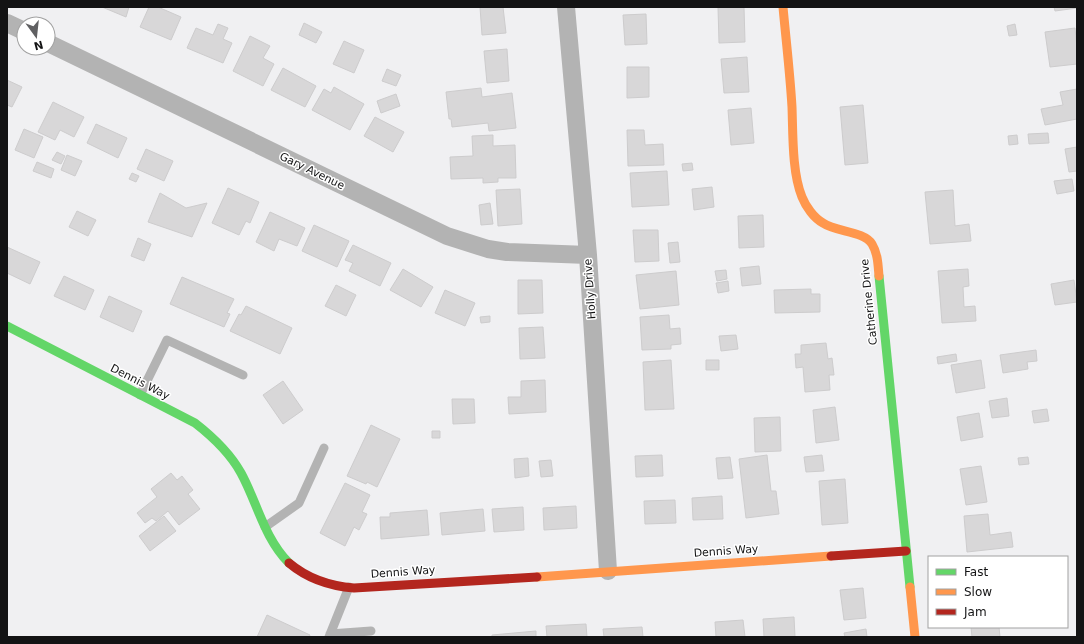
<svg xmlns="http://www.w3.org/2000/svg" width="1084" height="644" font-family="'DejaVu Sans',sans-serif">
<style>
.building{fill:#d8d7d8;stroke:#cdcccd}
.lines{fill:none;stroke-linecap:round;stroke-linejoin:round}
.lane{stroke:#b3b3b3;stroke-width:9}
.street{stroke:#b3b3b3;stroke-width:18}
.fast{stroke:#63d668;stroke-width:9}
.slow{stroke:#ff974d;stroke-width:9}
.jam{stroke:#b3261e;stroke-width:9}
.labels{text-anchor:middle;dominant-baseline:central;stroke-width:3;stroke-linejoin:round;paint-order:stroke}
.street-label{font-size:11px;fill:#131314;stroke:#fff}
</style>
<rect width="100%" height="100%" fill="#f0f0f2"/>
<path class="building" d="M 102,7 L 129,7 L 126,17 Z
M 149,7 L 158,7 L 181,17 L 171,40 L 140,27 Z
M 480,7 L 503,7 L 506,33 L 482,35 Z
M 718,7 L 744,7 L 745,42 L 719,43 Z
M 1054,7 L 1077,7 L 1077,8 L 1055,11 Z
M 646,14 L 647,44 L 625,45 L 623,15 Z
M 304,23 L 322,32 L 316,43 L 299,35 Z
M 218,24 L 228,28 L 223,39 L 232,43 L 223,63 L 187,48 L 196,28 L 213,35 Z
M 1015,24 L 1017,35 L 1009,36 L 1007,26 Z
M 1075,28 L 1077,48 L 1077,64 L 1050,67 L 1045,32 Z
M 250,36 L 270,46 L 263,58 L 274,64 L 263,86 L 233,71 Z
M 344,41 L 364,50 L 354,73 L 333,64 Z
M 507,49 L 509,81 L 487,83 L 484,51 Z
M 747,57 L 749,92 L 724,93 L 721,59 Z
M 627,67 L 649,67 L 649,97 L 627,98 Z
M 283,68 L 316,86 L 305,107 L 271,90 Z
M 387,69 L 401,75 L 396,86 L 382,81 Z
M 7,80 L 22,87 L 12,107 L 7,105 Z
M 334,87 L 364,104 L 350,130 L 312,110 L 324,89 L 331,93 Z
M 481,88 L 482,97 L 512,93 L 516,128 L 489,131 L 488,123 L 452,127 L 451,119 L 449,119 L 446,92 Z
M 1077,89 L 1077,119 L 1045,125 L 1041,109 L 1063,105 L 1060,92 Z
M 396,94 L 400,106 L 381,113 L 377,101 Z
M 53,102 L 84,117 L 74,137 L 60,130 L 55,140 L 38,132 Z
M 863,105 L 868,163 L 845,165 L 840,107 Z
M 751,108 L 754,143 L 731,145 L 728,110 Z
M 375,117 L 404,132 L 393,152 L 364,136 Z
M 96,124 L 127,138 L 118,158 L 87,143 Z
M 24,129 L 43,137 L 34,158 L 15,150 Z
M 627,130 L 644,130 L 645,145 L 663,144 L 664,165 L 628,166 Z
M 1048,133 L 1049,143 L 1029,144 L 1028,134 Z
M 493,135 L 493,146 L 515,145 L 516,178 L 498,178 L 498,182 L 483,183 L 483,178 L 451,179 L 450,157 L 473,156 L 472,136 Z
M 1017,135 L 1018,144 L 1009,145 L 1008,136 Z
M 1077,147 L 1077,171 L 1069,172 L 1065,149 Z
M 146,149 L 173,161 L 164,181 L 137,169 Z
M 57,152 L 65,156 L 61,164 L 52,160 Z
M 67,155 L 82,161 L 75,176 L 61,170 Z
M 37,162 L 54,169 L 51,178 L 33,171 Z
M 692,163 L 693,170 L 683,171 L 682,164 Z
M 667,171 L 669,205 L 632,207 L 630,173 Z
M 132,173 L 139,176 L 136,182 L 129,179 Z
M 1072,179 L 1074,191 L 1057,194 L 1054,181 Z
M 712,187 L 714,207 L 694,210 L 692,189 Z
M 228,188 L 259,202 L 250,223 L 246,221 L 239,235 L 212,223 Z
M 520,189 L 522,224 L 498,226 L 496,190 Z
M 953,190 L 955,226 L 969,224 L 971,241 L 930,244 L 925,192 Z
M 160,193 L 186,208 L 207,203 L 192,237 L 148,222 Z
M 490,203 L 493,224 L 481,225 L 479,205 Z
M 77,211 L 96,220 L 88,236 L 69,227 Z
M 270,212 L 305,228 L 297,246 L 279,239 L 274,251 L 256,242 Z
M 763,215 L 764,247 L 739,248 L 738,216 Z
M 314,225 L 349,241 L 337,267 L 302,251 Z
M 633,230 L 658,230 L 659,261 L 635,262 Z
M 138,238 L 151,244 L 144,261 L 131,256 Z
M 678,242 L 680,262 L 670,263 L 668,243 Z
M 353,245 L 391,263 L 380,286 L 349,271 L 353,263 L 345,260 Z
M 7,247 L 40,262 L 30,284 L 7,273 Z
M 759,266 L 761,284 L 742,286 L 740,268 Z
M 403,269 L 433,287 L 421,307 L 390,290 Z
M 968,269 L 969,286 L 963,287 L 964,307 L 975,306 L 976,321 L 942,323 L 938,271 Z
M 726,270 L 727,279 L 717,281 L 715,271 Z
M 676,271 L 679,305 L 640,309 L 636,275 Z
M 64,276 L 94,290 L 85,310 L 54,296 Z
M 182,277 L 234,299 L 227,313 L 230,314 L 224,327 L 170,304 Z
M 518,280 L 542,280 L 543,313 L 518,314 Z
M 1074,280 L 1077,302 L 1055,305 L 1051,284 Z
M 728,281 L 729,291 L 718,293 L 716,283 Z
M 336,285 L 356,295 L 346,316 L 325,306 Z
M 811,289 L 811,294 L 820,294 L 820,312 L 775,313 L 774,290 Z
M 445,290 L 475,303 L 465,326 L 435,313 Z
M 109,296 L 142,311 L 133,332 L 100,317 Z
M 246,306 L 292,328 L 280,354 L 230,331 L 239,314 L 241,315 Z
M 669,315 L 670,329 L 680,328 L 681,344 L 671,345 L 671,349 L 642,350 L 640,317 Z
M 490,316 L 490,322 L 481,323 L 480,317 Z
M 543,327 L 545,358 L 520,359 L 519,328 Z
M 736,335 L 738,349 L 721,351 L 719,336 Z
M 826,343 L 828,359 L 832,358 L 834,375 L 829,375 L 830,390 L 805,392 L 803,367 L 796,368 L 795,354 L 801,354 L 801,345 Z
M 1036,350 L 1037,361 L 1027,362 L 1028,369 L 1003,373 L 1000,355 Z
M 956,354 L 957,361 L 938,364 L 937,357 Z
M 671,360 L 674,409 L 645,410 L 643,362 Z
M 706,360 L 719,360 L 719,370 L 706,370 Z
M 981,360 L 985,388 L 956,393 L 951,365 Z
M 545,380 L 546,412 L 509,414 L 508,397 L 521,397 L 521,381 Z
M 283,381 L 303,410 L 283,424 L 263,395 Z
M 1007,398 L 1009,416 L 992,418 L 989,401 Z
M 452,399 L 474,399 L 475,423 L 453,424 Z
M 835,407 L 839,440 L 816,443 L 813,410 Z
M 1047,409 L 1049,421 L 1034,423 L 1032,411 Z
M 979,413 L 983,437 L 961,441 L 957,417 Z
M 780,417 L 781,451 L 755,452 L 754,418 Z
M 371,425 L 400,439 L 377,487 L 367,482 L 366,484 L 347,476 Z
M 432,431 L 440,431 L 440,438 L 432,438 Z
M 662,455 L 663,476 L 636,477 L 635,456 Z
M 767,455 L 771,491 L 776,491 L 779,514 L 746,518 L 739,459 Z
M 822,455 L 824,471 L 806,472 L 804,457 Z
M 730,457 L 733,478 L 718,479 L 716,458 Z
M 1028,457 L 1029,464 L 1019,465 L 1018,458 Z
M 528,458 L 529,476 L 515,478 L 514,459 Z
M 551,460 L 553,476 L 541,477 L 539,461 Z
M 981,466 L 987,502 L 966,505 L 960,469 Z
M 171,473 L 177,480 L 182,476 L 193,490 L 188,494 L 200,509 L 179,525 L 168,511 L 156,521 L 152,518 L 145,523 L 137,513 L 157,497 L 151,489 Z
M 845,479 L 848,523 L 822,525 L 819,481 Z
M 345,483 L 370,495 L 362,512 L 367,514 L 359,530 L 354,527 L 345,546 L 320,533 Z
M 722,496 L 723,519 L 693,520 L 692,498 Z
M 675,500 L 676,523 L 645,524 L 644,501 Z
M 576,506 L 577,528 L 544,530 L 543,508 Z
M 523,507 L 524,530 L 494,532 L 492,509 Z
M 483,509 L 485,531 L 442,535 L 440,513 Z
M 427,510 L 429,535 L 381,539 L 380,517 L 390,517 L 390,513 Z
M 988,514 L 990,535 L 1011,532 L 1013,547 L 967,552 L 964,516 Z
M 164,516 L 176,531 L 150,551 L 139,536 Z
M 863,588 L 866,618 L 844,620 L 840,590 Z
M 267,615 L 310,635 L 309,637 L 257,637 Z
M 794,617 L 795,637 L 764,637 L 763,619 Z
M 743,620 L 745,637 L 716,637 L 715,622 Z
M 586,624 L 587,637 L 547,637 L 546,626 Z
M 642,627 L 643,637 L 604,637 L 603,629 Z
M 971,627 L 999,627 L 1000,637 L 972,637 Z
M 866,629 L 867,637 L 845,637 L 844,633 Z
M 536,631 L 536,637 L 492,637 L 492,635 Z"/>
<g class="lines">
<path class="lane" d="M 140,395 L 167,340 L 243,375
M 265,527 L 299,503 L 324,448
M 330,634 L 371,631
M 329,637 L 349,587"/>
<path class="street" d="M 566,7 L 588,255 L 608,571
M 7,23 L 24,31
M 48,43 L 447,236 L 488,249 L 507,252 L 588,255"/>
<path class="fast" d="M 879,276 L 910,587
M 7,326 L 195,423 C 213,437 230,453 241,473 C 257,502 264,538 289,563"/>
<path class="slow" d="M 783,7 C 786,40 790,73 792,107 C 793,134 792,173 802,197 C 806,207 814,218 823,223 C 836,232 864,231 872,244 C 878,254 878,265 879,276
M 537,577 L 831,556
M 910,587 L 915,637"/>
<path class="jam" d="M 831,556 L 906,551
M 289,563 C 308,579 329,586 354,588 L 537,577"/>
</g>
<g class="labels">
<g class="street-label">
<text transform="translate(312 171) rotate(26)">Gary Avenue</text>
<text transform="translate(590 289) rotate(-94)">Holly Drive</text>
<text transform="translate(869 302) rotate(-96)">Catherine Drive</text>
<text transform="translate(140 382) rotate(27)">Dennis Way</text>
<text transform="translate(726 551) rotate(-4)">Dennis Way</text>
<text transform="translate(403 572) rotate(-4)">Dennis Way</text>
</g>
</g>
<rect width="1084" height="644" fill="none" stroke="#131314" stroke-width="16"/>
<rect x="928" y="556" width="140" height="72" fill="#ffffff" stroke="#a1a1a1"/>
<rect x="936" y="569" width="20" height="6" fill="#63d668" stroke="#a1a1a1"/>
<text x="964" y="576" font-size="12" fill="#131314">Fast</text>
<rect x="936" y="589" width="20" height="6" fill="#ff974d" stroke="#a1a1a1"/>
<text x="964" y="596" font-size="12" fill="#131314">Slow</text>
<rect x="936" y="609" width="20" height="6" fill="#b3261e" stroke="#a1a1a1"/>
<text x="964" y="616" font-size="12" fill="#131314">Jam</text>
<g transform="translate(36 36) rotate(165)"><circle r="19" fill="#ffffff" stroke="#a1a1a1"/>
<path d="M0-3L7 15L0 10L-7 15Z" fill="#606062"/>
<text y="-6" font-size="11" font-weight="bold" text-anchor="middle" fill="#131314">N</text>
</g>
</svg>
